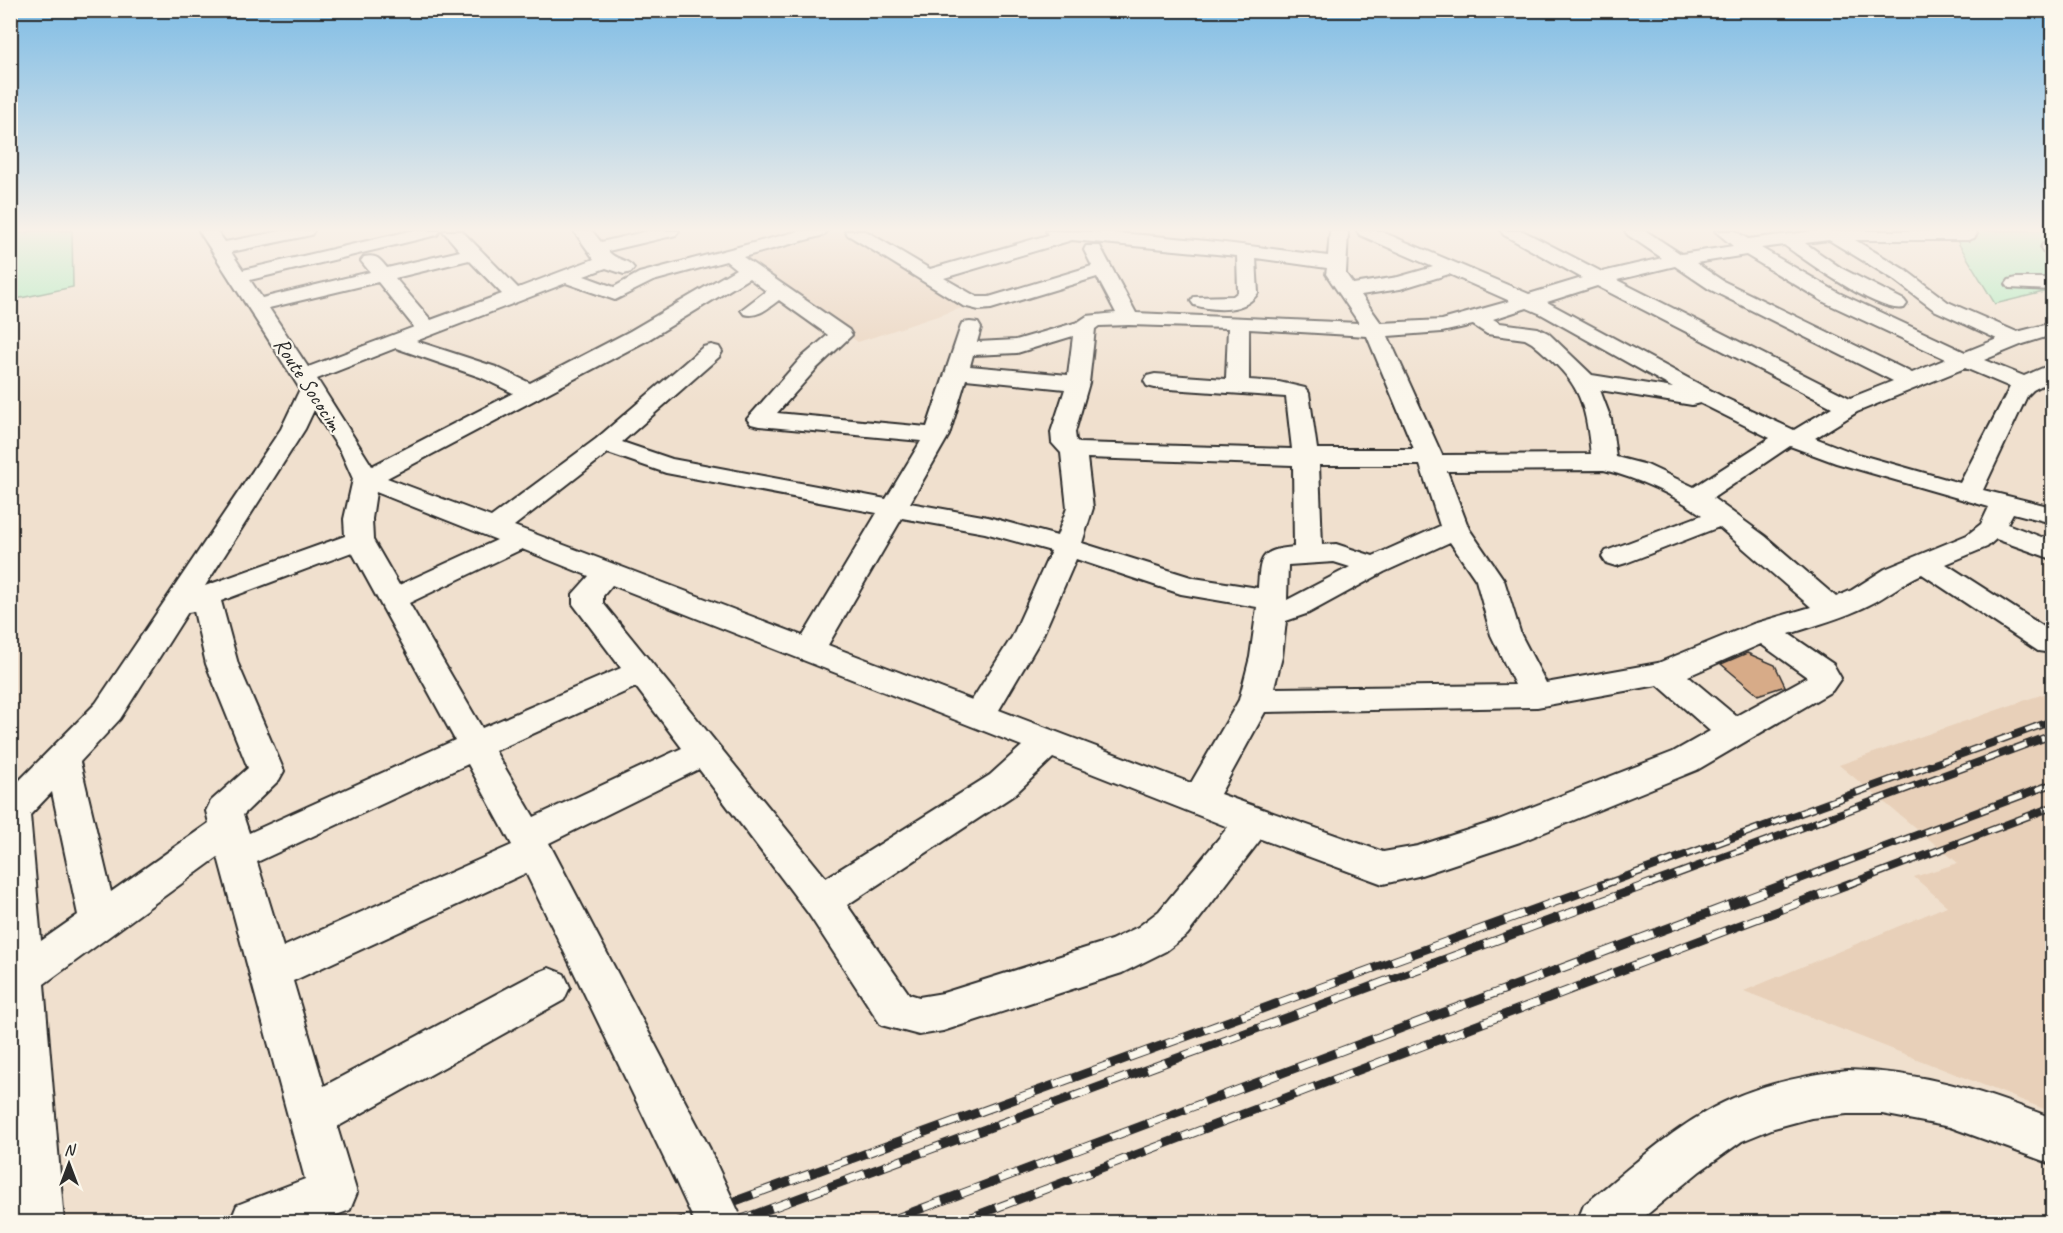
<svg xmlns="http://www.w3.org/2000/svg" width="2063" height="1233" font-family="Caveat,sans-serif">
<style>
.built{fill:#e8d0b9}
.green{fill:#a3ecba;stroke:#678c72;stroke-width:1.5}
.building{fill:#d7ab88;stroke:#2b2b2b;stroke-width:1.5}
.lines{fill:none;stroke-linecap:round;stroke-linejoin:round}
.minor-casing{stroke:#2b2b2b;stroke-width:4}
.minor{fill:#fbf7ec;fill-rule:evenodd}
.rail-far1-casing{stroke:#2b2b2b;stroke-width:8}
.rail-casing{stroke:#2b2b2b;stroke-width:9}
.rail-far1{stroke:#fbf7ec;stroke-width:5;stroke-dasharray:15;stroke-linecap:butt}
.rail{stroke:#fbf7ec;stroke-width:7;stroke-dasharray:20;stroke-linecap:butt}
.minor-bridge-casing{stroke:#2b2b2b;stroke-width:48;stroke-linecap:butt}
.minor-bridge{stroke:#fbf7ec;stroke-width:44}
.labels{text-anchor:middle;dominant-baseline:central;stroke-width:4.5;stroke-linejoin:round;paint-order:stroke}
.far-street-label{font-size:22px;fill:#2b2b2b;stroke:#fbf7ec}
</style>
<rect width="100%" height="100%" fill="#f0e0ce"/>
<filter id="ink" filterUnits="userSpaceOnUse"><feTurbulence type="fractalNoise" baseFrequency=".0167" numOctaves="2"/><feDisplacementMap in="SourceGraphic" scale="12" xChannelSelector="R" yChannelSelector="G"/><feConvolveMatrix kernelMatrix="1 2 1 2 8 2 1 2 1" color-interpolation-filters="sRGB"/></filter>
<g filter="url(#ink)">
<path class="built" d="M 834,231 L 842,231 L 965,307 L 858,342 L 740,257 Z
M 2052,691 L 2052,1112 L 1744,991 L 1947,906 L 1914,877 L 1958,863 L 1839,765 Z"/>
<path class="green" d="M 35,231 L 72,231 L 73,287 L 11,300 L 11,235 Z
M 1951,231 L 2052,231 L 2052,290 L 1995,304 Z"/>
<path class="building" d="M 1747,653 L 1775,665 L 1785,686 L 1758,695 L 1721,664 Z"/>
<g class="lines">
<g class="minor-casing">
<path id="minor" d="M 199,231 L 217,231 L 225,242 L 281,231 L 314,231 L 311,235 L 231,252 L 243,270 L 410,231 L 440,231 L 437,235 L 250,280 L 262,298 L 370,272 L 361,261 L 364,257 C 376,254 380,259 387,268 L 460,251 L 443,231 L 462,231 L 518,288 L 594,259 L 574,231 L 592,231 L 601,242 L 648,231 L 679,231 L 676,235 L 608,251 C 615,260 628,259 634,268 L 631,272 L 624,274 L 606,268 L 584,276 L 614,287 L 639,273 L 799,231 L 827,231 L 824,235 L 743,257 L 849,330 L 852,335 L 817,368 L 777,413 L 927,427 L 962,323 L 970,322 L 978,323 L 981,328 L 977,342 L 1016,340 L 1078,322 L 1087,316 L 1116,313 L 1097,277 L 991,309 L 979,310 L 963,306 L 848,235 L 845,231 L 866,231 L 930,269 L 1048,235 L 1046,231 C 1140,231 1235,244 1328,256 L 1330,231 L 1348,231 L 1346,274 L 1353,284 L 1398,277 L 1433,267 L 1360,235 L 1357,231 L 1380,231 L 1529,294 L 1582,278 L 1504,235 L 1501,231 L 1523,231 L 1602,272 L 1662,258 L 1628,235 L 1625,231 L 1646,231 L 1681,254 L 1733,246 L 1715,231 L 1735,231 L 1748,239 L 1815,231 L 1975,231 L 1977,234 L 1974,238 L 1968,240 L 1855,240 L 1907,271 L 1948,302 L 2017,332 L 2052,323 L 2052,335 L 2023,344 L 1984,360 L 2024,376 L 2052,364 L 2052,380 L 2033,390 L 2027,396 L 1983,490 L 2052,507 L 2052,523 L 2013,513 L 2007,524 L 2052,541 L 2052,559 L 1996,539 L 1987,547 L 1946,564 L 2052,632 L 2052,653 L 2038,651 L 1922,574 C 1903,582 1888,596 1869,605 C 1844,618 1816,625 1789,634 L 1833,664 L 1841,678 L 1832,691 L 1697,770 L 1520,842 L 1418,876 L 1383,884 L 1261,839 L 1187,935 L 1166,951 L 1122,973 L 943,1031 L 919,1035 L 881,1025 L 808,913 L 699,769 L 549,843 L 710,1149 L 716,1166 L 710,1183 L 693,1189 L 676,1183 L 526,873 L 293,981 L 324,1086 L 534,974 L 549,968 L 564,974 L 570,987 L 564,1000 L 337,1127 L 357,1193 L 350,1210 L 318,1222 L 230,1222 L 237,1205 L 305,1179 L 218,857 L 44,984 L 64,1222 L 16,1222 L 10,1122 L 10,790 L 96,703 L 281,429 L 300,389 ZM 1072,240 L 1237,256 L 1238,292 L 1233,296 L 1194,297 L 1191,301 L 1194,305 C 1215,311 1245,313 1258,293 L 1256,258 L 1327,268 L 1326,274 L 1359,323 L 1136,313 L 1102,250 L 1100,246 L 1086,246 L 1084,250 L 1092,266 L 989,297 L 977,297 L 944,278 ZM 1829,240 L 1893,279 L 1934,310 L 1997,339 L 1965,352 L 1839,293 L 1761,248 L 1784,245 C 1806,261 1880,314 1904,308 L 1907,304 L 1904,300 L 1841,268 L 1805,243 ZM 1746,255 L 1824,302 L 1946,359 L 1912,373 L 1723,281 L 1696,263 ZM 469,260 L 502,294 L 431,320 L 395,278 ZM 726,261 L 736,269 L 630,331 L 530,383 L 496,367 L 416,341 L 566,283 L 615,300 L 653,281 ZM 1675,266 L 1709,289 L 1893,381 L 1850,398 L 1617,280 ZM 1449,274 L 1510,301 L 1442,320 L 1381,323 L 1361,295 L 1400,289 ZM 749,278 L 766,291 L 741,310 L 744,314 C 758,318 768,308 779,300 L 828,335 L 801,358 L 747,419 L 751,424 L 759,426 L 921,441 L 886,499 L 672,459 L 622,442 L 719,357 L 722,352 L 719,347 L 711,345 L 703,347 L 596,439 L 491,517 L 387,478 L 646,341 ZM 378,282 L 414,327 L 308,367 L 269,308 ZM 1597,286 L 1832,407 L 1794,430 L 1723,397 L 1547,302 ZM 1527,308 L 1541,314 L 1673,388 L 1592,375 L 1548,333 L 1538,328 L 1500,323 L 1493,319 ZM 1129,325 L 1228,328 L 1226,379 L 1155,374 L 1147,376 L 1144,381 L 1147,386 L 1155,388 L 1286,397 L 1292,449 L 1079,443 L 1076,440 L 1075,432 L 1089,383 L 1095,329 L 1099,326 ZM 1473,325 L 1487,334 L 1525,339 L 1532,343 C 1578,381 1585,396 1591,454 L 1442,455 L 1388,336 L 1442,332 ZM 1249,329 L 1367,336 L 1414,449 L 1317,449 L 1309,393 L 1305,388 L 1279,382 L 1249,380 ZM 1073,336 L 1068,375 L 970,366 L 973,355 L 1017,353 ZM 396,348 L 480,377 L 513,393 L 372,466 L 317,379 ZM 1965,368 L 2010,387 L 1960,483 L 1854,453 L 1815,438 L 1857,412 ZM 966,379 L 1065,389 L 1051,432 L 1052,443 L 1061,453 L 1067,508 L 1057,536 L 988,517 L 910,503 L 949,435 ZM 1600,390 L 1692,405 L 1700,403 L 1770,438 L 1694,487 L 1647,465 L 1616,457 L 1611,419 ZM 314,410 L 341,452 L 353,479 L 344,519 L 345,536 L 205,586 L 305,429 ZM 1790,446 L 1836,463 L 1989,507 L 1981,524 L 1967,535 L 1885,569 L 1852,590 L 1836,597 L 1765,536 L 1713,498 ZM 608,453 L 666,473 L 877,513 L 803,636 L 514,526 ZM 1087,458 L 1293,465 L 1294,547 C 1260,550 1260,557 1258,588 L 1194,578 L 1082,543 L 1093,508 ZM 1319,465 L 1420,465 L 1440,526 L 1373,556 L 1336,544 L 1322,545 ZM 1604,470 C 1639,479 1672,493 1702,515 L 1606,551 L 1602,557 L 1606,563 L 1616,566 L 1626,563 L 1719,527 L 1811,607 L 1753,624 L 1658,663 L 1546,683 L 1521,635 L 1504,580 L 1469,529 L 1447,471 ZM 376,492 L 497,540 L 399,585 L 373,540 L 372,519 ZM 902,518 L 985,533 L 1051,551 L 1012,637 L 972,700 L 828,645 ZM 1450,542 L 1476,580 L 1491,635 L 1515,685 L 1274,688 L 1282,657 L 1286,621 L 1309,613 L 1384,572 ZM 522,549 L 589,576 L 573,594 L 573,604 L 621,668 L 482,728 L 409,603 ZM 352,552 L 455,740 L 249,833 L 243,815 L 279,780 L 284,771 L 238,664 L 221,601 ZM 1076,559 L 1181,594 L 1257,607 L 1250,657 L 1239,700 L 1191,783 L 999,710 L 1042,637 ZM 1334,562 L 1350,567 L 1287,600 L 1288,565 ZM 612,585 L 1022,746 L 990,775 L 826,878 L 603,603 L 603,596 ZM 194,611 L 206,664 L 248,768 L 211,801 L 206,811 L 209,823 L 111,892 L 80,762 L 120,719 L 188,612 ZM 1761,644 L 1807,677 L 1736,716 L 1688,676 ZM 1658,685 L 1710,731 L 1673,752 L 1496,821 L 1418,846 L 1383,852 L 1220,794 L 1265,712 L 1537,707 ZM 636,687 L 682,748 L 534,817 L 495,751 ZM 1053,758 L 1228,827 L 1159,911 L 1138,927 L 1111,940 L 943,993 L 919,997 L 909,994 L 847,905 L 1014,795 ZM 468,764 L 512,845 L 283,947 L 257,862 ZM 52,792 L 78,915 L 41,941 L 30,815 Z
M 2050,242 L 2052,243 L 2052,255 L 2043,252 L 2041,248 L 2043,244 Z
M 2016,278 L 2052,278 L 2052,290 L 2009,288 L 2006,284 L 2009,280 Z
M 1847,1070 C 1922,1071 1984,1092 2052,1118 L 2052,1164 L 1950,1127 L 1882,1114 L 1847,1114 L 1811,1118 L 1774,1128 L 1742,1141 L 1700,1171 L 1638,1222 L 1577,1222 L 1584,1205 C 1623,1174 1661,1138 1704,1113 C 1747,1087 1798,1076 1847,1070 Z"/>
</g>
<use href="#minor" class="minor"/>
<g class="rail-far1-casing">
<path id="rail-far1" d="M 1603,885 L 2052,721
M 1647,885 L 2052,735
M 1784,885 L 2052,784
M 1847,885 L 2052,807"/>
</g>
<g class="rail-casing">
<path id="rail" d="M 678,1222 L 1607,883
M 734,1222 L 1651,883
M 886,1222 L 1788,883
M 959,1222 L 1851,883"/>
</g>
<use href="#rail-far1" class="rail-far1"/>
<use href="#rail" class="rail"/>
<g class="minor-bridge-casing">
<path id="minor-bridge" d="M 693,1166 L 719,1222"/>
</g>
<use href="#minor-bridge" class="minor-bridge"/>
</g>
</g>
<linearGradient id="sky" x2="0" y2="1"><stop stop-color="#7ebce5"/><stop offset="0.57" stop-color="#f8f1e9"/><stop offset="1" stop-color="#f8f1e9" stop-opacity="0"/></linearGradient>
<rect width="2063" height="403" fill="url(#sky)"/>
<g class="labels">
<g class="far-street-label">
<text transform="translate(308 384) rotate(57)">Route Sococim</text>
</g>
</g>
<rect width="2063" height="1233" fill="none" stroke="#fbf7ec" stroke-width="36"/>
<rect x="18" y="18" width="2027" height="1197" fill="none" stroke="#2b2b2b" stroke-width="2" filter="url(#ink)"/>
<g transform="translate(69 1164)" stroke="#fbf7ec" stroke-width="4.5" paint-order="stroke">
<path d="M0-4.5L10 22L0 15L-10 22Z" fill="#2b2b2b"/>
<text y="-9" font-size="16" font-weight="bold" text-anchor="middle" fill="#2b2b2b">N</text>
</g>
</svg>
